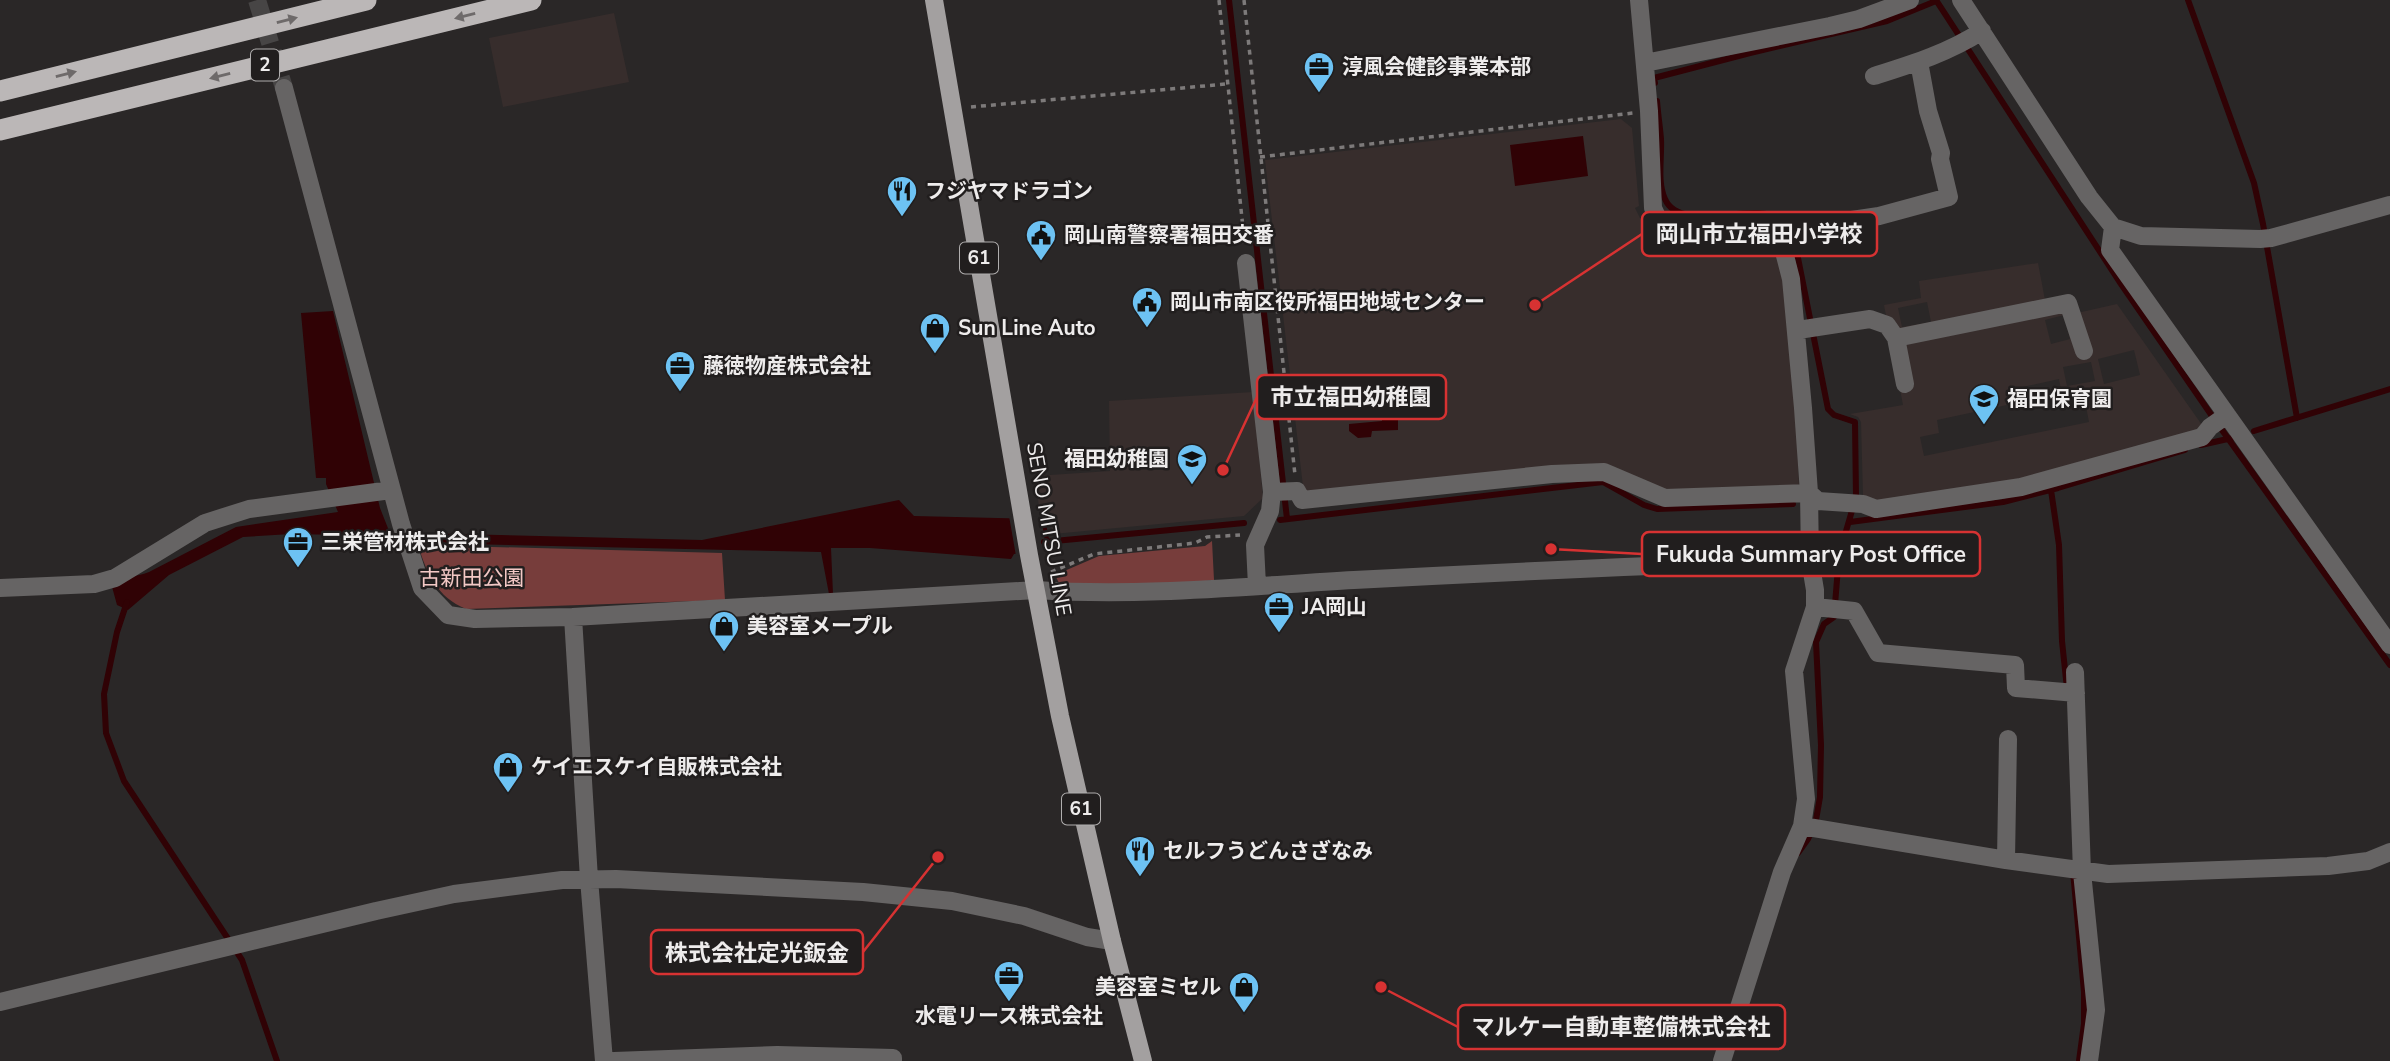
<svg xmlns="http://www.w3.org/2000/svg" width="2390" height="1061" font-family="'Nunito Sans','Noto Sans JP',sans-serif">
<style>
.built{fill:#372d2c;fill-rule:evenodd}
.green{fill:#773d3b}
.water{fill:#300205}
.pier{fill:#2a2727}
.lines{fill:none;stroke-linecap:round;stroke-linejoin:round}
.stream{stroke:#300205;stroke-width:6}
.minor-tunnel{stroke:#474545;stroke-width:18;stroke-dasharray:18 9;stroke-linecap:butt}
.path{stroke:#7d7a7a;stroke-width:3.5;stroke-dasharray:5 5;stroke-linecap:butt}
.minor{stroke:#666464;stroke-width:18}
.major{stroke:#a3a0a0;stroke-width:18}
.highway{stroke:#bbb7b7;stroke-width:21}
.oneway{fill:#6e6a6a}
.labels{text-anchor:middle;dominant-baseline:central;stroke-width:5;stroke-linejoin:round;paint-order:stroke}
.shield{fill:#211e1e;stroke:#b0aeae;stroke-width:2}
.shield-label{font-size:19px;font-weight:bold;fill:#eeecec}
.poi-label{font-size:21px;font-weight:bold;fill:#eeecec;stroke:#211e1e;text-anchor:start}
.street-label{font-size:21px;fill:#eeecec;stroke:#211e1e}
.park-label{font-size:21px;fill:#f3c8c5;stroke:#211e1e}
.leader{fill:none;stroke:#d73232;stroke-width:2.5}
.callout-dot{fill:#d73232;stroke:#211e1e;stroke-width:2.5}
.callout{fill:#211e1e;stroke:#d73232;stroke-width:2.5}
.callout-label{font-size:23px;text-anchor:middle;font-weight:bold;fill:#eeecec}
</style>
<rect width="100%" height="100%" fill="#2a2727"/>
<path class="built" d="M 614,13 L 629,82 L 503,107 L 489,38 Z
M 1621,119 L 1632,128 L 1639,206 L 1635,208 L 1648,234 L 1655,233 L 1676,240 L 1750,237 L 1763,239 L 1779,255 L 1793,342 L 1799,487 L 1658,491 L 1608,464 L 1304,495 L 1265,160 Z
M 2038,263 L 2045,300 L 2071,295 L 2077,313 L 2117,304 L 2202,425 L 2196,431 L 2014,483 L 1872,503 L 1863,496 L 1861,422 L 1858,417 L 1850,414 L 1903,405 L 1884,305 L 1921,298 L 1919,281 ZM 1927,302 L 1931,322 L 1902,327 L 1898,308 ZM 2064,315 L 2070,339 L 2051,344 L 2045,320 ZM 2134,350 L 2140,375 L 2104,384 L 2098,359 ZM 2091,362 L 2095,381 L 2067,386 L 2063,367 ZM 2059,379 L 2063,400 L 2084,396 L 2089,422 L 1924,456 L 1920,437 L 1939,433 L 1937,420 L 2021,402 L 2018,388 Z
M 1253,392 L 1263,498 L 1244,516 L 1053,534 L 1049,515 L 1040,515 L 1035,476 L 1110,471 L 1109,401 Z"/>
<path class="green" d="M 1212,541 L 1214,580 L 1166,586 L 1059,583 L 1055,575 L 1099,556 L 1205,546 Z
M 418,545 L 722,553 L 725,600 L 466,609 C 437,597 427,574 418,545 Z"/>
<path class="water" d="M 1583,136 L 1588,176 L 1515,186 L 1510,145 Z
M 333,311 L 380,508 L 395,546 L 343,535 L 291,534 L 243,537 L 169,575 L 128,610 L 117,605 L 111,583 C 123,577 136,577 149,572 L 236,527 L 338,512 L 326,484 L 326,478 L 316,478 L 301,313 Z
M 1398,416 L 1398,430 L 1372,431 L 1371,437 L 1358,438 L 1349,431 L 1349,424 L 1382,421 L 1382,417 Z
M 899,500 L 914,516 L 1045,519 L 1051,549 L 1014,554 L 1011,559 L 870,548 L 831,548 L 833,594 L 829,594 L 821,552 L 417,543 L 414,533 L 702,540 Z"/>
<path class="pier" d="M 1009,516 L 1041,517 L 1047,553 L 1016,556 Z"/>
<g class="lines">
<path class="stream" d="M 1229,0 L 1287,519
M 1936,0 L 2121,284 L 2212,416 L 2390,665
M 2188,0 L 2254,183 L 2263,224 L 2297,418
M 1655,83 L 1654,78 L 1750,53 L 1887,21 L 1936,1
M 1657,101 C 1658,114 1660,127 1661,139 C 1662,158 1657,182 1665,199 C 1680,234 1752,201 1783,219
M 1797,253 L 1828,409 L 1834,415 L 1855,422 L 1856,497 L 1839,555 L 1834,617 L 1824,624 L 1816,642 L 1821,745 L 1820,797 L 1816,820 L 1808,839 L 1798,853
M 2254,431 L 2390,389
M 2201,445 L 2232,438
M 2051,490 L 2059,545 L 2062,641 L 2067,689
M 1280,520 L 1603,482 L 1644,505 L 1657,509 L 1793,504
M 1850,522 L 2003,502 L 2058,488 L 2185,450
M 1044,542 L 1244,523
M 127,602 L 117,632 L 104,694 L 106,733 L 124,781 L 242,960 L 277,1061
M 2073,871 L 2084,992 L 2084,1024 L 2079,1061"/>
<path class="minor-tunnel" d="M 257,0 L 284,88"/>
<path class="path" d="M 1219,0 L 1245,247
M 1244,0 L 1295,475
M 971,107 L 1226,84
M 1260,157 L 1633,113
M 1051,572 L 1094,554 L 1195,543 L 1207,537 L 1240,535"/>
<path class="minor" d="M 1639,0 L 1649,111 L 1653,208 L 1660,223 L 1678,231 L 1765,227 L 1782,244 L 1791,279 L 1803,408 L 1809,493 L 1810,560 L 1815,590 L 1815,607 L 1794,671 L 1806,799 L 1802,826 L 1782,872 L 1722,1061
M 1961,0 L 2089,197 L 2113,227 L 2141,236 L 2260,239 L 2271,238 L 2390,205
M 1645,63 L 1830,26 L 1859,19 L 1910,0
M 1874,76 C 1912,64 1948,53 1982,31
M 284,88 L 401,524 L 422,588 L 448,615 L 475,619 L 573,617 L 1036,590 C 1142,597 1248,586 1354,580 C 1506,572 1658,565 1810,560
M 2113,227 L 2110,250 L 2390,645
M 1782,244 L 1797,228 L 1879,216 L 1949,197 L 1940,159 L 1941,153 L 1928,111 L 1919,62
M 1246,263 L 1272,492 L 1270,511 L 1255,545 L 1257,586
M 1798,330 L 1870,319 L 1887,325 L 1896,338 L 2068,303 L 2084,351
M 1896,338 L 1905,384
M 1272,492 L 1297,491 L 1302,500 L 1552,474 L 1604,472 L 1665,498 L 1809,493 L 1818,501 L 1863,504 L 1876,509 L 2021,487 L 2202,437 L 2210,427 L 2227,415
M 0,588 L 94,584 L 115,578 L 205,523 L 249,509 L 391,490
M 1815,607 L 1854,611 L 1878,653 L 2015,665 L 2016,688 L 2076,693
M 573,617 L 589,879 L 604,1061
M 2075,672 L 2082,872 L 2096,1010 L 2089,1061
M 1802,826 L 2006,860 L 2108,874 L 2328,866 L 2368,861 L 2390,852
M 2006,860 L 2008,739
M 0,1002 L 376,911 L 454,894 L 562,880 L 616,879 L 863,892 L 952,901 L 1024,916 L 1087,937 L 1112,941
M 614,1061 L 777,1055 L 893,1058 L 893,1061"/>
<path class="major" d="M 934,0 L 1029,555 L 1060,716 L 1112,941 L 1143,1061"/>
<path class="highway" d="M 0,91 L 366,0
M 0,130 L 531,0"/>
</g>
<defs><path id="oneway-solid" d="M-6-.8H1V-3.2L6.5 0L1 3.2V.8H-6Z" transform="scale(1.75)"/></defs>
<g class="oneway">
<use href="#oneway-solid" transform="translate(465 16) rotate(166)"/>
<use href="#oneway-solid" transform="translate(287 20) rotate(-14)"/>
<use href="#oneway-solid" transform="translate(66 74) rotate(-14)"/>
<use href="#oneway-solid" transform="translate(220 76) rotate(166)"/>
</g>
<defs>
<g id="office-pin" transform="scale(1.575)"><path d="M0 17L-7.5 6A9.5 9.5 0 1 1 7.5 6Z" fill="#6dc2f3" stroke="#211e1e"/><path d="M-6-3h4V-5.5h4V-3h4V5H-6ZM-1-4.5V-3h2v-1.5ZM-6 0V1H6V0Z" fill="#111"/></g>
<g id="restaurant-pin" transform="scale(1.575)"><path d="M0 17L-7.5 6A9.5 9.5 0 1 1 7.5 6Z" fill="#6dc2f3" stroke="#211e1e"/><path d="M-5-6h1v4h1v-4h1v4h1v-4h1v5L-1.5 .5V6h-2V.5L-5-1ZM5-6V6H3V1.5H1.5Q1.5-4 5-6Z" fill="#111"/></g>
<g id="civic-pin" transform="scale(1.575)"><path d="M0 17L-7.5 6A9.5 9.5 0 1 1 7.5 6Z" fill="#6dc2f3" stroke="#211e1e"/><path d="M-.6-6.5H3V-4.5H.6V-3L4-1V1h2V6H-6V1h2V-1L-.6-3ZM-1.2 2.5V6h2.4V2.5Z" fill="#111"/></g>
<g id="shop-pin" transform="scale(1.575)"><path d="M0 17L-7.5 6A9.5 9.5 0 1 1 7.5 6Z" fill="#6dc2f3" stroke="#211e1e"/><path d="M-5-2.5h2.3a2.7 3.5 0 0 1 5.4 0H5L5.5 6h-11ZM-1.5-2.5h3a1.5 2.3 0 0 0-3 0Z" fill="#111"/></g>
<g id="school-pin" transform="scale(1.575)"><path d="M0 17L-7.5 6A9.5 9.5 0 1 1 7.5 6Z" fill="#6dc2f3" stroke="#211e1e"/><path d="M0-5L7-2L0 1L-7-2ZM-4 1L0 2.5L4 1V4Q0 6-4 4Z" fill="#111"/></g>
</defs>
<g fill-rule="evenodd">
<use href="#office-pin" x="1319" y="67"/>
<use href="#restaurant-pin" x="902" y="191"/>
<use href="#civic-pin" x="1041" y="235"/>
<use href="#civic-pin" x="1147" y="302"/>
<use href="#shop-pin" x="935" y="328"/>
<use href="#office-pin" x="680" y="366"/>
<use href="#school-pin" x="1984" y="399"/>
<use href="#school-pin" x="1192" y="459"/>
<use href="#office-pin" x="298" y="542"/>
<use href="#office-pin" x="1279" y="607"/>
<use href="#shop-pin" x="724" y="626"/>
<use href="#shop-pin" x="508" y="767"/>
<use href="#restaurant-pin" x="1140" y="851"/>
<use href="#office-pin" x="1009" y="976"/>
<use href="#shop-pin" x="1244" y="987"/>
</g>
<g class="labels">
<g class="shield">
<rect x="251" y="49.5" width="28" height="31" rx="5"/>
<rect x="960" y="242.5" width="38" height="31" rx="5"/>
<rect x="1062" y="793.5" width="38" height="31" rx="5"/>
</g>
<g class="shield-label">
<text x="265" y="65">2</text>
<text x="979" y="258">61</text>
<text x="1081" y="809">61</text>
</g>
<g class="poi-label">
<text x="1342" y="67">淳風会健診事業本部</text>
<text x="925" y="191">フジヤマドラゴン</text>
<text x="1064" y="235">岡山南警察署福田交番</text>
<text x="1170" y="302">岡山市南区役所福田地域センター</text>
<text x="958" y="328">Sun Line Auto</text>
<text x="703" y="366">藤徳物産株式会社</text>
<text x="2007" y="399">福田保育園</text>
<text x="1169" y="459" text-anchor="end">福田幼稚園</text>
<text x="321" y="542">三栄管材株式会社</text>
<text x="1302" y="607">JA岡山</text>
<text x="747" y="626">美容室メープル</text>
<text x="531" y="767">ケイエスケイ自販株式会社</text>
<text x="1163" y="851">セルフうどんさざなみ</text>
<text x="1221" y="987" text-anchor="end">美容室ミセル</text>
<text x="1009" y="1016" text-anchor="middle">水電リース株式会社</text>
</g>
<g class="street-label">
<text transform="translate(1049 529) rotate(80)">SENO MITSU LINE</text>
</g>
<g class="park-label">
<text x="472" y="578">古新田公園</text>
</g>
</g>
<path class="leader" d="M1535 305L1642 234M1223 470L1257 397M1551 549L1642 554M938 857L863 952M1381 987L1458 1027"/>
<g class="callout-dot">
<circle cx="1535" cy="305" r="7"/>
<circle cx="1223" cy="470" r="7"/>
<circle cx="1551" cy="549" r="7"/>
<circle cx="938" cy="857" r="7"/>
<circle cx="1381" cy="987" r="7"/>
</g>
<g class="callout">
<rect x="1642" y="212" width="235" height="44" rx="7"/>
<rect x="1257" y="375" width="189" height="44" rx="7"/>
<rect x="1642" y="532" width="338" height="44" rx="7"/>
<rect x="651" y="930" width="212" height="44" rx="7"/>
<rect x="1458" y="1005" width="327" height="44" rx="7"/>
</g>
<g class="callout-label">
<text x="1759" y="242">岡山市立福田小学校</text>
<text x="1351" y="405">市立福田幼稚園</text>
<text x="1811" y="562">Fukuda Summary Post Office</text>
<text x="757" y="961">株式会社定光鈑金</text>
<text x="1621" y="1035">マルケー自動車整備株式会社</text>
</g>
</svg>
